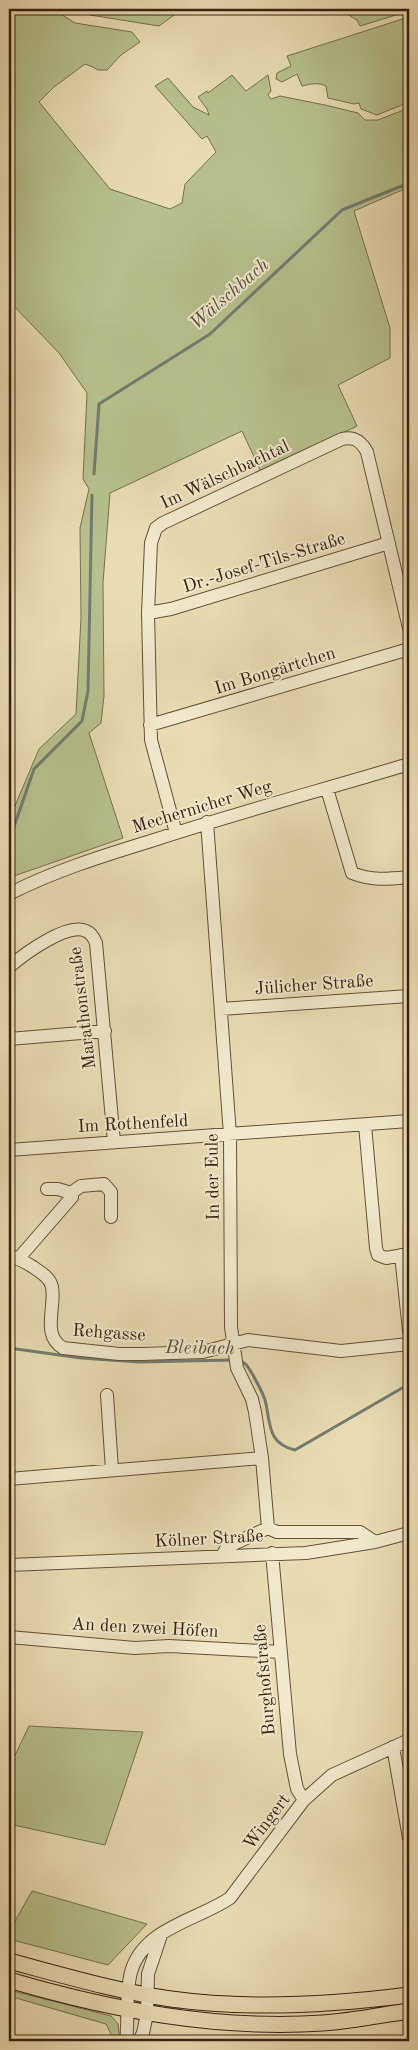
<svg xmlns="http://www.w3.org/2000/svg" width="418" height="2050" font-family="'Old Standard TT',serif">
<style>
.green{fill:#b6c08c;stroke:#76704d}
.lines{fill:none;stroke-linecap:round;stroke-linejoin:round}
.stream{stroke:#727c73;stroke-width:3}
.minor-casing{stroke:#644f37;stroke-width:14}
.major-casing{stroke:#37200e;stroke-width:17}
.minor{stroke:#f1e8cd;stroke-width:12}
.major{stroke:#e9dcb2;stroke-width:15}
.labels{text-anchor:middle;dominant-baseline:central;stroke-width:4;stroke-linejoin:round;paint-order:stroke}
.street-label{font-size:18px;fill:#37200e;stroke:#f1e8cd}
.water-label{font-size:19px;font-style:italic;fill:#554e40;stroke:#f1e8cd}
</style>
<rect width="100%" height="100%" fill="#e9dcb2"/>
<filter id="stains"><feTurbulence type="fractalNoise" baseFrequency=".004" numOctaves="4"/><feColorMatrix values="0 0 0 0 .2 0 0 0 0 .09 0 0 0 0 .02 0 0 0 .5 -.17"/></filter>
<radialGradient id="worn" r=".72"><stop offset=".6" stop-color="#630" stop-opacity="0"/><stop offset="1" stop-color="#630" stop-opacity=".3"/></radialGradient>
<path class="green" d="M 9,9 L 42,9 L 47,14 L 56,11 L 75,23 L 132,32 L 140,42 L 121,55 L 107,70 L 98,70 L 93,67 L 85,64 L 54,87 L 39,102 L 110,189 L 170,209 L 182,203 L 185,184 L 216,152 L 207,136 L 202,139 L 155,86 L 168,78 L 193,107 L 209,115 L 207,109 L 198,97 L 207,91 L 208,93 L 232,75 L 246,91 L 268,75 L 271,91 L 268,95 L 271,99 L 280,96 L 325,105 L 358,113 L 365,120 L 378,120 L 409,108 L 409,187 L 354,211 L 390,328 L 390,358 L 338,385 L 357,426 L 261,472 L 242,431 L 110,493 L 103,583 L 104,696 L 101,723 L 89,733 L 123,838 L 14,876 L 9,886 L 9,820 L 39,749 L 76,714 L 81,618 L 80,528 L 89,489 L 83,479 L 87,393 L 59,353 L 9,301 Z
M 77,9 L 179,9 L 177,13 L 159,26 L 90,15 Z
M 345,9 L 409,9 L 409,11 L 360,26 L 357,20 L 350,16 Z
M 409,17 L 409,102 L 377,115 L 361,109 L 359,103 L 354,104 L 328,98 L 326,86 C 318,82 311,84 302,86 L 297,74 L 282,82 L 276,79 L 277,73 L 291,66 L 287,56 Z
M 29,1726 L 143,1732 L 105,1845 L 9,1824 L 9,1768 Z
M 32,1891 L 147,1924 L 108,1965 L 9,1939 L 9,1932 Z
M 9,1990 L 111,2016 L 118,2024 L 120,2041 L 112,2041 L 113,2038 L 106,2024 L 9,1996 Z"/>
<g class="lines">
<path class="stream" d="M 94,474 L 99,404 L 210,334 L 342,210 L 409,183
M 9,841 L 34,769 L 82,721 L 88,691 L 92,495
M 9,1348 L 81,1358 L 139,1362 L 233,1360
M 240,1361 C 247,1363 249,1369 253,1375 C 257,1383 262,1391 265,1400 C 271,1422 266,1443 295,1450 L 409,1384"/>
<g class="minor-casing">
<path id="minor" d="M 148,613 L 171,609 L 389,543
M 150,725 L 409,649
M 327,789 L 352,873 C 372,881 388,879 409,877
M 207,822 L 230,1135 L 231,1327 L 237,1368 L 252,1399 L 255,1412 L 262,1458 L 268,1528 L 277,1532 L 360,1532 L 375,1542
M 176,833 L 151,740 L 148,613 L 151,543 L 156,528 L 163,523 L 342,439 C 354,436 361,441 367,452 L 409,628
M 9,894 C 54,871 102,856 151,841 C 236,813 323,790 409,764
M 9,967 C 23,955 67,922 86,931 C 91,933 94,938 96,943 L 114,1142
M 221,1009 L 409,996
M 9,1039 L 105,1031
M 365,1125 L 376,1248 L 378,1255 L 386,1258 L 409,1254
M 9,1150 L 409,1121
M 71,1193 L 81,1186 L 104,1184 L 111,1192 L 111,1217
M 401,1255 L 409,1331
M 9,1256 C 19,1258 25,1262 33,1267 C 40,1272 50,1277 52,1287 C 56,1307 41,1335 63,1348 L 119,1354 L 142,1354 L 203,1352 L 248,1340 L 341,1351 L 409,1344
M 19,1258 L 72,1197 L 71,1193 L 58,1189 L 47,1189
M 107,1395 L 112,1470
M 9,1479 L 262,1458
M 272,1553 L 290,1754 L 297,1789 L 304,1800
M 222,1556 L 227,1547 L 268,1528
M 9,1565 L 306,1553 L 375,1542 L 409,1533
M 9,1637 L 135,1648 L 169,1646 L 280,1652
M 393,1747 L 409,1838
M 126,2041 C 129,2018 125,1995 131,1972 C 143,1928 198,1920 230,1898 L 304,1800 L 332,1775 L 409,1740
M 139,2041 L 143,2033 L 147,2014 L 148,1974 L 161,1935"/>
</g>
<g class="major-casing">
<path id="major" d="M 9,1961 C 62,1975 116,1991 171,1999 C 250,2010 331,2005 409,1995
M 9,1980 C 111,2010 216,2030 323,2023 C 352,2021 381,2015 409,2011"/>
</g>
<use href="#minor" class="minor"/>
<use href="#major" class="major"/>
</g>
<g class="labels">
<g class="street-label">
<text transform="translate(225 475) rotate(-25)">Im Wälschbachtal</text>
<text transform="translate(264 563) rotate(-17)">Dr.-Josef-Tils-Straße</text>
<text transform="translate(275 671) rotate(-17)">Im Bongärtchen</text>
<text transform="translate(202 807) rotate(-17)">Mechernicher Weg</text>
<text transform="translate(314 985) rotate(-4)">Jülicher Straße</text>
<text transform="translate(83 1008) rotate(-97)">Marathonstraße</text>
<text transform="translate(133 1124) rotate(-3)">Im Rothenfeld</text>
<text transform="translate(213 1177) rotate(-91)">In der Eule</text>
<text transform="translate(109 1333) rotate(4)">Rehgasse</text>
<text transform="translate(209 1539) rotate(-3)">Kölner Straße</text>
<text transform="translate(145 1628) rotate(3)">An den zwei Höfen</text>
<text transform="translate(265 1680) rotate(-95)">Burghofstraße</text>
<text transform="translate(267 1822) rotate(-53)">Wingert</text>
</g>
<g class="water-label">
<text transform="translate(230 295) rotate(-41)">Wälschbach</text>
<text transform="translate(200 1349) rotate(1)">Bleibach</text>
</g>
</g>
<rect width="418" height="2050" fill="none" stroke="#e9dcb2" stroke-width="30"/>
<rect x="10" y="10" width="398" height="2030" fill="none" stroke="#37200e" stroke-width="2.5"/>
<rect x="15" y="15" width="388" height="2020" fill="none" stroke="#37200e"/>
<rect width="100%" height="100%" filter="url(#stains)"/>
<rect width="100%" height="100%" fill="url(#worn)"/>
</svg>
